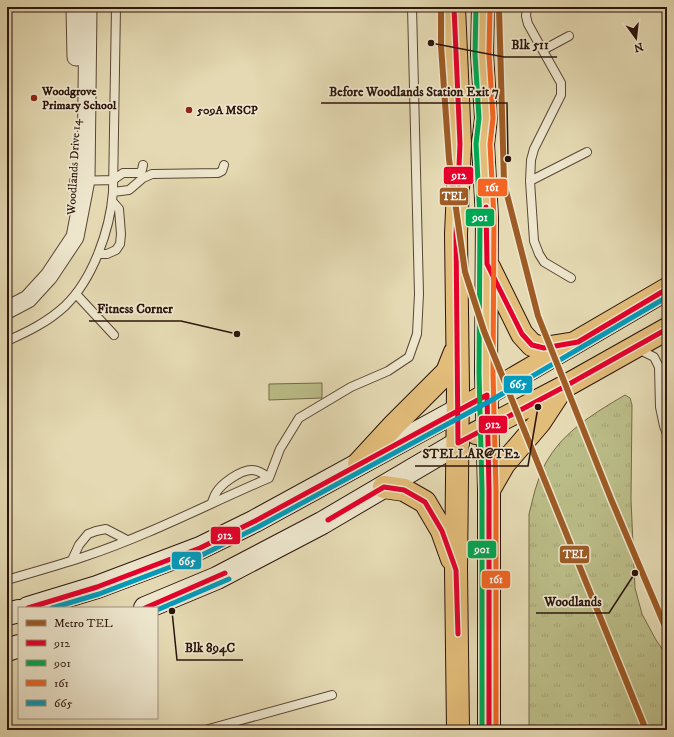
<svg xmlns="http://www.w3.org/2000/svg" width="674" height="737" font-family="'IM FELL DW Pica',serif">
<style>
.grass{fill:url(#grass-tufts);stroke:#74694a}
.pitch{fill:#bbbd88;stroke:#74694a}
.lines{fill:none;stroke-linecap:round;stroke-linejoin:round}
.service-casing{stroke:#5a4636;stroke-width:10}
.minor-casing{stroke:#5a4636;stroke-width:19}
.secondary-casing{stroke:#2c150c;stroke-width:24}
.primary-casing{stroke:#2c150c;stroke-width:24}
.service{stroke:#ede6cd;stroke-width:8}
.minor{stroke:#ede6cd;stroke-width:17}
.secondary{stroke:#ede6cd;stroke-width:22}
.primary{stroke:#e2bc79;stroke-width:22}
.bus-1-casing{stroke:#ede6cd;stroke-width:8}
.bus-2-casing{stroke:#ede6cd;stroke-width:8}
.bus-3-casing{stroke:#ede6cd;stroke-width:8}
.bus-4-casing{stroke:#ede6cd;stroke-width:8}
.bus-1{stroke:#e4002b;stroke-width:5}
.bus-2{stroke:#00a651;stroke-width:5}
.bus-3{stroke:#f26522;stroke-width:5}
.bus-4{stroke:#049abb;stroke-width:5}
.metro-1-casing{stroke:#ede6cd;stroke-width:9}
.metro-1{stroke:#9d5b25;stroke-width:6}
.poi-dot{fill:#8f2418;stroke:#ede6cd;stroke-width:1.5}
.labels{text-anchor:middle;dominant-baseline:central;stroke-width:3.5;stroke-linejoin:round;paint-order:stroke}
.poi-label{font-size:12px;font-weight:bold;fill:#2c150c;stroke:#ede6cd;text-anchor:start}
.street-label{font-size:12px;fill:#2c150c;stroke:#ede6cd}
.leader{fill:none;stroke:#2c150c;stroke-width:1.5}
.callout-dot{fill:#2c150c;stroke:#ede6cd;stroke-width:1.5}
.callout-label{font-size:13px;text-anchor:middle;font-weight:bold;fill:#2c150c;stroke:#ede6cd;stroke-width:3.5;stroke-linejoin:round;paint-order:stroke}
.line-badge{stroke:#ede6cd;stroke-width:1.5}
.badge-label{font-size:11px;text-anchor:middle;font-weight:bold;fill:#fff}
</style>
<defs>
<pattern id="grass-tufts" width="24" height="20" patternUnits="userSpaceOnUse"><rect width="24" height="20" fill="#bbbd88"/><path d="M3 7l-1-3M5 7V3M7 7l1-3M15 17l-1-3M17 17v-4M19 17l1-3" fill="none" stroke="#a1a274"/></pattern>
</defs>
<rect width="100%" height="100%" fill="#e4d9b2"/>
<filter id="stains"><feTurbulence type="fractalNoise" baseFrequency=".005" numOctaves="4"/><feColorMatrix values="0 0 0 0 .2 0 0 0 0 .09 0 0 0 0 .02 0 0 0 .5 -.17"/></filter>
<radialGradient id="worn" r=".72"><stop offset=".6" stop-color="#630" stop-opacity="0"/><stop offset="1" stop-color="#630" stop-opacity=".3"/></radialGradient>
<path class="grass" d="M 625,395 L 630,398 L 632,405 L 631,500 L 635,588 L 642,614 L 656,640 L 667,656 L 667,730 L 529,730 L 529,514 C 532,503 534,492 538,481 C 552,438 588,417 625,395 Z"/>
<path class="pitch" d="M 322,383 L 322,398 L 269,400 L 269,384 Z"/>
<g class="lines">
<g class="service-casing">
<path id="service" d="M 527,7 L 526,16 L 528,24 L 561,83 L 561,95 L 534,149 L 531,160 L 530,181 L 534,241 L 539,254 L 544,262 L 571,278
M 543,50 L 569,36
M 74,181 L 113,180 L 123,173 L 139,173 L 142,170 L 143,165
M 530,181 L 587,152
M 113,192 L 129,190 L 143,178 L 152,174 L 218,173 L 222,171 L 224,165
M 98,254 L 107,254 L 116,250 L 120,244 L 121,234 L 119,209 L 112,201
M 76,294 L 114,335
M 7,341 C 27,332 48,322 65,306 C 93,279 110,230 113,192 L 116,7
M 638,349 L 654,357 L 659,367 L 660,407 L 664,426 L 667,434
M 212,502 C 213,500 214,496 216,493 C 221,484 240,470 252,470 C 258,470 264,474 269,478
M 72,560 L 79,545 L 88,534 L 96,531 L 106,529 L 127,540
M 7,580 C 33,572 60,565 86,556 C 149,535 208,504 269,478 L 280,449 L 299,418 L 351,387 L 388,371 L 409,357 L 417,334 L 419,294 L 412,7
M 205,730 L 332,695"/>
</g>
<g class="minor-casing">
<path id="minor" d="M 75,7 L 76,57
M 7,310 L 28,299 L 49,276 L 75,237 L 86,180 L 88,7"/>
</g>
<g class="secondary-casing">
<path id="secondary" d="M 28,608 L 97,587 L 200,548 L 255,521 L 458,410
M 145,608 L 217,578 L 322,523 L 458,443
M 7,614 L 19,611
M 7,650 L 19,646"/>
</g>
<g class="primary-casing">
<path id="primary" d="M 454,7 L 460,144 L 456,234 L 458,389 L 456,570 L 458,730
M 483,7 L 482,54 L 486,118 L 483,144 L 487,218 L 486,373 L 489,490 L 489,730
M 489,267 L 522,334 L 532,345 L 544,348 L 569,344
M 475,401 L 667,289
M 476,433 L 562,388 L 667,329
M 359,463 L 394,425 L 447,372 L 455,352
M 384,487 L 404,490 L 425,502 L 442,531 L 452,559
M 489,490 L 504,464 L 540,422 L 561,390"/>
</g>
<use href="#service" class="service"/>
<use href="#minor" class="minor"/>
<use href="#secondary" class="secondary"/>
<use href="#primary" class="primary"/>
<g class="bus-1-casing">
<path id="bus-1" d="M 454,7 L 460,144 L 456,234 L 458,443 L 562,388 L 667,329
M 486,207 L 487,264 L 522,334 L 532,345 L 544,348 L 578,342 L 667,289
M 328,520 L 384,487 L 404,490 L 425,502 L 442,531 L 456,570 L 458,634
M 28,608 L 97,587 L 200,548 L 255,521 L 487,395 L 489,490 L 489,730
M 145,608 L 225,573"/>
</g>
<g class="bus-2-casing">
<path id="bus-2" d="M 476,7 L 475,54 L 479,118 L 476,144 L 480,218 L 479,373 L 482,490 L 482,730"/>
</g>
<g class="bus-3-casing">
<path id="bus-3" d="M 490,7 L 489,54 L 493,118 L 490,144 L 494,218 L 493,373 L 496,490 L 496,730"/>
</g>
<g class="bus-4-casing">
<path id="bus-4" d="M 52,608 L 99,594 L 202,555 L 258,527 L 490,401 L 667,297
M 157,610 L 229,579"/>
</g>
<use href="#bus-1" class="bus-1"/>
<use href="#bus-2" class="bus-2"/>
<use href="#bus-3" class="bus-3"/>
<use href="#bus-4" class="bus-4"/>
<g class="metro-1-casing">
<path id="metro-1" d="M 441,7 L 441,46 L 449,159 L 465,272 L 484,331 L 646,730
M 499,7 L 504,183 L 538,316 L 611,499 L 667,631"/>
</g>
<use href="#metro-1" class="metro-1"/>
</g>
<g class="poi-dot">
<circle cx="34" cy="98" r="4"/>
<circle cx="189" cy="110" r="4"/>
</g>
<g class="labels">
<g class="poi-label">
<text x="42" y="91">Woodgrove<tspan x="42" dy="14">Primary School</tspan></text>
<text x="197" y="110">509A MSCP</text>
</g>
<g class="street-label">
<text transform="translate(74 167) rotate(-87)">Woodlands Drive 14</text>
</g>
</g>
<path class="leader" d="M431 43L504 57H557M508 159L507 103H321M237 334L181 321H89M538 407L528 466H415M635 573L609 613H536M172 611L177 660H243"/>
<g class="callout-dot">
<circle cx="431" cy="43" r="4"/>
<circle cx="508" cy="159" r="4"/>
<circle cx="237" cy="334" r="4"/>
<circle cx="538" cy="407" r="4"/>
<circle cx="635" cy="573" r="4"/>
<circle cx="172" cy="611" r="4"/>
</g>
<g class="callout-label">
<text x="530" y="49">Blk 511</text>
<text x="414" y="96">Before Woodlands Station Exit 7</text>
<text x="135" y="313">Fitness Corner</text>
<text x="471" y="458">STELLAR@TE2</text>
<text x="573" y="606">Woodlands</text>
<text x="210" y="652">Blk 894C</text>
</g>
<g class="line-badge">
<rect x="443" y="166" width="31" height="19" rx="4" fill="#e4002b"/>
<rect x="477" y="178" width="31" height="19" rx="4" fill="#f26522"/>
<rect x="439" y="187" width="30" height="19" rx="4" fill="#9d5b25"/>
<rect x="465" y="208" width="30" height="19" rx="4" fill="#00a651"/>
<rect x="503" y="375" width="30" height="19" rx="4" fill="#049abb"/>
<rect x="478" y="415" width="30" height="19" rx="4" fill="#e4002b"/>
<rect x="210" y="526" width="31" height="19" rx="4" fill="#e4002b"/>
<rect x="467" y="540" width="30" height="19" rx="4" fill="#00a651"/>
<rect x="559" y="545" width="31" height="19" rx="4" fill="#9d5b25"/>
<rect x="171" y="551" width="31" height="19" rx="4" fill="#049abb"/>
<rect x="481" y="570" width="30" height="19" rx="4" fill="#f26522"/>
</g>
<g class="badge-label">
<text x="459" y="179">912</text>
<text x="492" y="191">161</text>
<text x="454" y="200">TEL</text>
<text x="480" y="221">901</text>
<text x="518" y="388">665</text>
<text x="493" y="428">912</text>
<text x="225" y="539">912</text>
<text x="482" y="553">901</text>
<text x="575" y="558">TEL</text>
<text x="187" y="565">665</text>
<text x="496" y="583">161</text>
</g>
<rect width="674" height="737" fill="none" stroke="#e4d9b2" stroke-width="24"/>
<rect x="8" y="8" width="658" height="721" fill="none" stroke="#2c150c" stroke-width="2"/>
<rect x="12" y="12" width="650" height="713" fill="none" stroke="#2c150c"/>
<rect x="18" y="607" width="140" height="112" fill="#ede6cd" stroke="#a09280"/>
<rect x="26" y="620" width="20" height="6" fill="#9d5b25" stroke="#a09280"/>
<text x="54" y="627" font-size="12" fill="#2c150c">Metro TEL</text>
<rect x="26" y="640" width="20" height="6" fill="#e4002b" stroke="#a09280"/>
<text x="54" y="647" font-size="12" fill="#2c150c">912</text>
<rect x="26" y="660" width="20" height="6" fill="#00a651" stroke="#a09280"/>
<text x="54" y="667" font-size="12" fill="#2c150c">901</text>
<rect x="26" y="680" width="20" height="6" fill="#f26522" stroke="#a09280"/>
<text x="54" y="687" font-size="12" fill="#2c150c">161</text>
<rect x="26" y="700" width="20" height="6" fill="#049abb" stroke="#a09280"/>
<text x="54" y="707" font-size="12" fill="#2c150c">665</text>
<g transform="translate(636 38) rotate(165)" stroke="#ede6cd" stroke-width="3" paint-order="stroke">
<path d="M0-3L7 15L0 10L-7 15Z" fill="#2c150c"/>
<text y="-6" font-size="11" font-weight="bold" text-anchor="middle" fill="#2c150c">N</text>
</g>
<rect width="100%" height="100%" filter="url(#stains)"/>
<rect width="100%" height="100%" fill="url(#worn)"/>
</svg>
